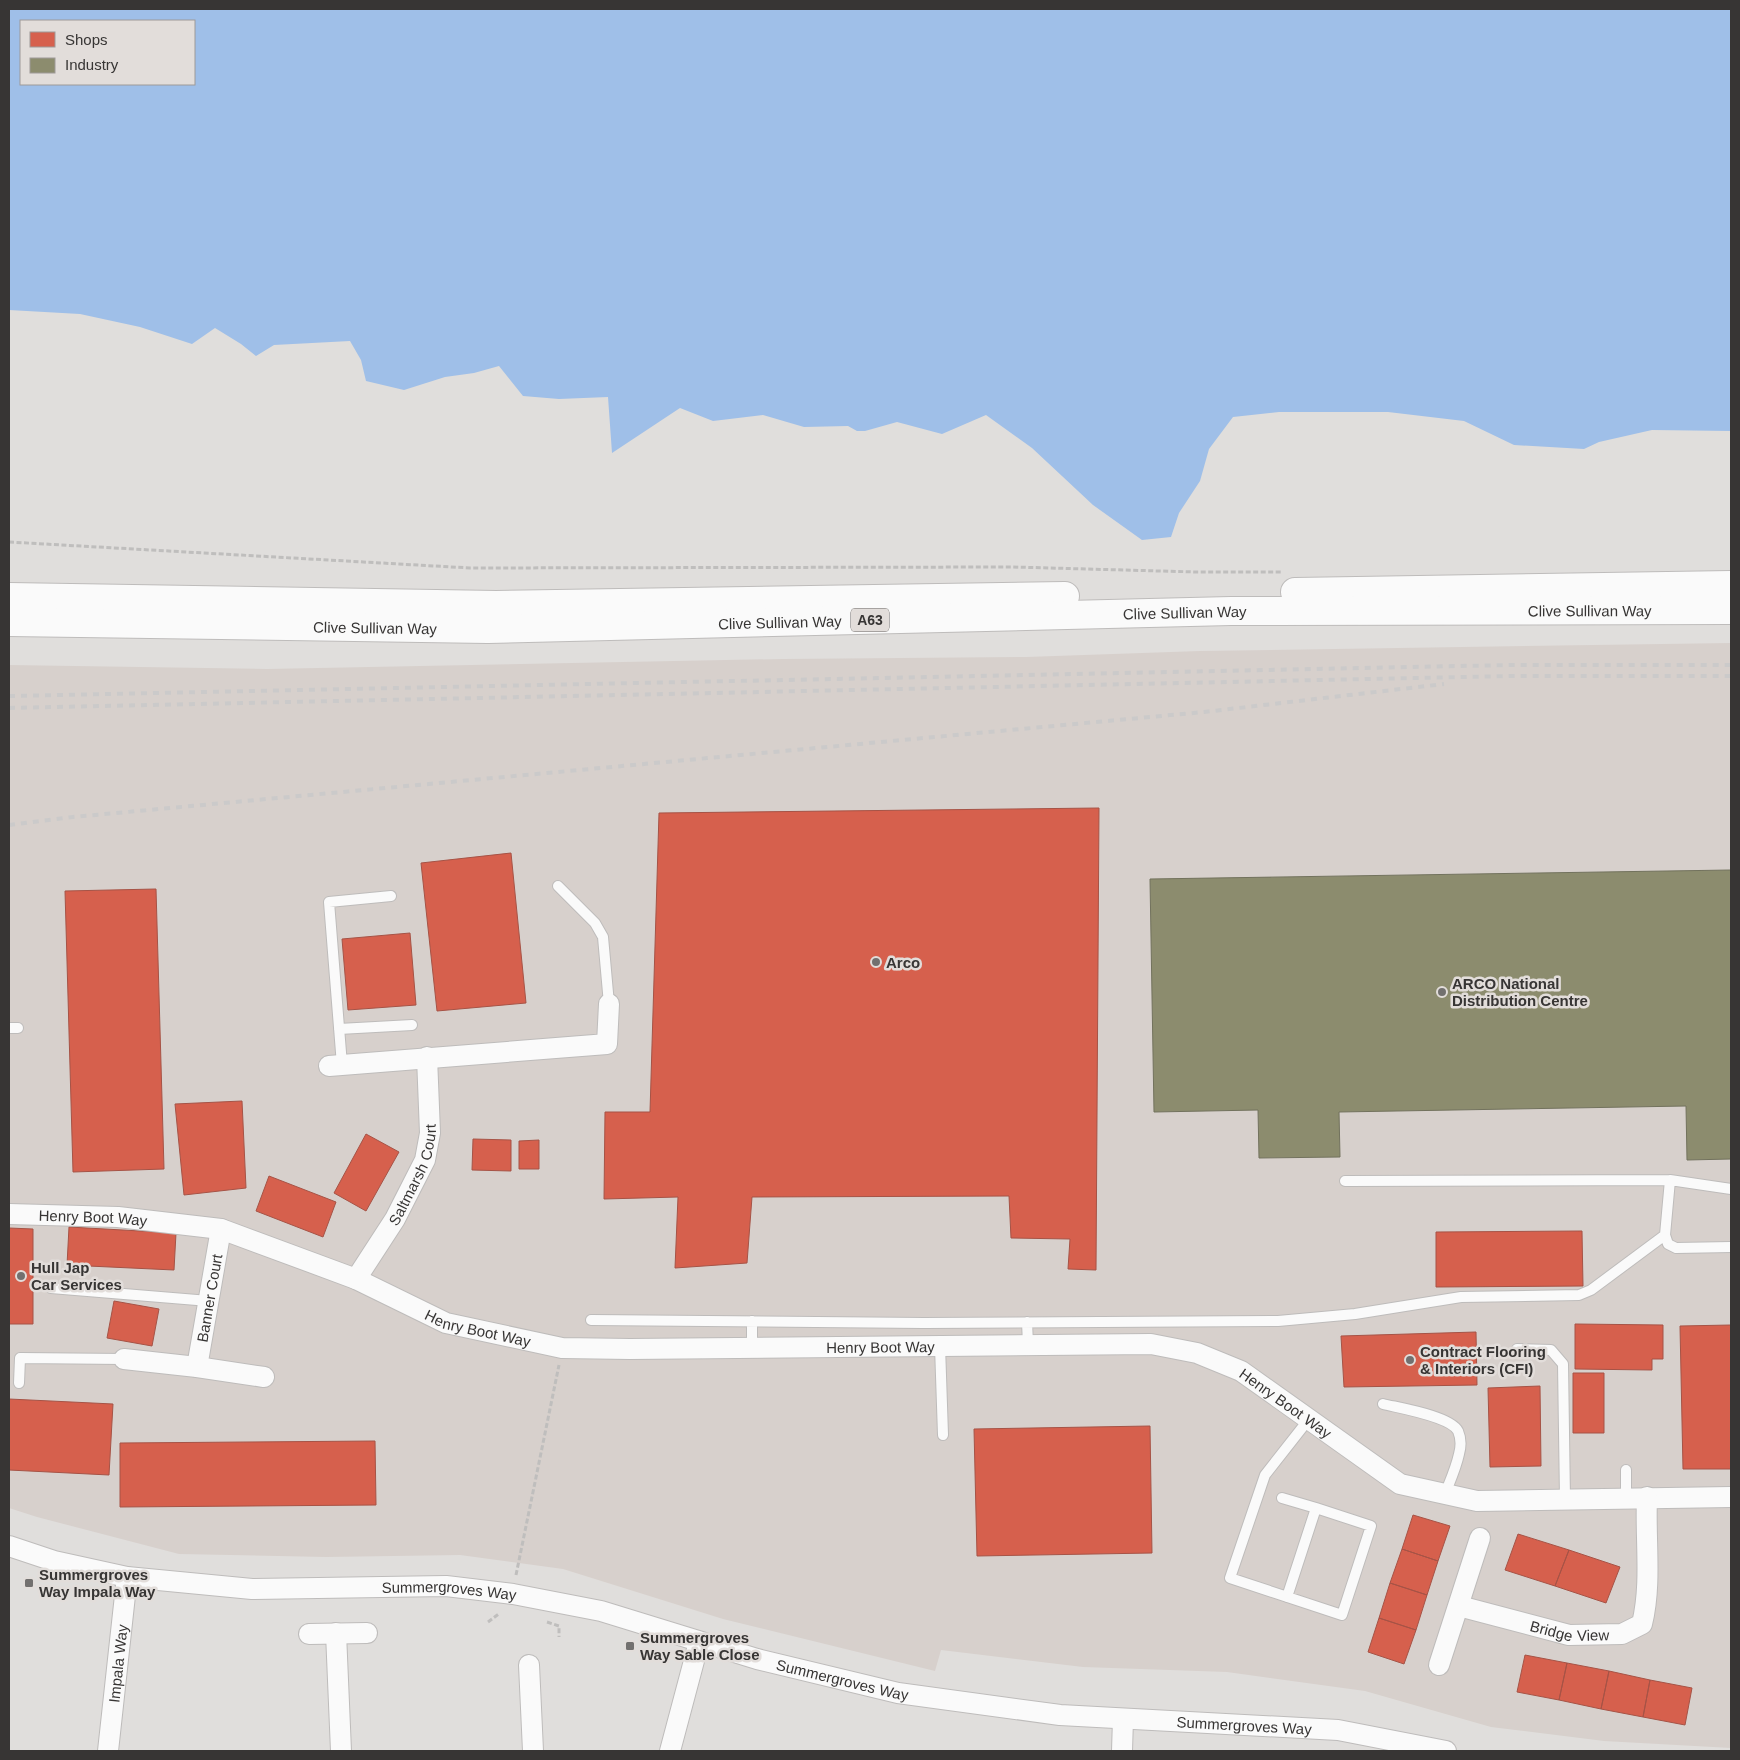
<svg xmlns="http://www.w3.org/2000/svg" width="1740" height="1760" font-family="Arial,sans-serif">
<style>
.built{fill:#d7d0cc}
.water{fill:#9fbfe8;fill-rule:evenodd}
.shops{fill:#d6604d;stroke:#a65346}
.industry{fill:#8c8c6e;stroke:#72725d}
.lines{fill:none;stroke-linecap:round;stroke-linejoin:round}
.service-casing{stroke:#bebcbb;stroke-width:12}
.minor-casing{stroke:#bebcbb;stroke-width:22}
.trunk-casing{stroke:#bebcbb;stroke-width:30}
.path{stroke:#bfbebd;stroke-width:3;stroke-dasharray:5 2.5;stroke-linecap:butt}
.service{stroke:#fafafa;stroke-width:10}
.minor{stroke:#fafafa;stroke-width:20}
.trunk{stroke:#fafafa;stroke-width:28}
.rail{stroke:#cbcaca;stroke-width:4;stroke-dasharray:6 6;stroke-linecap:butt}
.poi-dot{fill:#72706f;stroke:#e2ddda;stroke-width:2}
.labels{text-anchor:middle;dominant-baseline:central;stroke-width:5;stroke-linejoin:round;paint-order:stroke}
.shield{fill:#e2ddda;stroke:#6a6766;stroke-width:1}
.shield-label{font-size:14px;font-weight:bold;fill:#373534}
.street-label{font-size:15px;fill:#373534;stroke:#e2ddda}
.poi-label{font-size:15px;font-weight:bold;fill:#373534;stroke:#e2ddda;text-anchor:start}
</style>
<rect width="100%" height="100%" fill="#e0dedc"/>
<path class="built" d="M 1731,643 L 1731,1748 L 1604,1741 L 1491,1727 L 1365,1691 L 1227,1672 L 1083,1667 L 941,1650 L 935,1671 L 723,1619 L 563,1569 L 460,1555 L 326,1557 L 179,1554 L 37,1517 L 9,1508 L 9,665 L 267,669 L 783,659 L 1026,657 L 1200,651 Z"/>
<path class="water" d="M 9,9 L 1731,9 L 1731,431 L 1652,430 L 1599,442 L 1584,449 L 1514,445 L 1464,421 L 1388,412 L 1279,412 L 1233,417 L 1209,449 L 1200,481 L 1179,513 L 1171,537 L 1142,540 L 1093,505 L 1032,448 L 986,415 L 942,434 L 897,422 L 865,431 L 857,431 L 848,426 L 804,427 L 763,415 L 713,421 L 680,408 L 612,453 L 608,397 L 559,399 L 523,396 L 499,366 L 474,373 L 445,377 L 404,390 L 366,381 L 361,360 L 350,341 L 274,345 L 256,356 L 241,344 L 215,328 L 192,344 L 140,327 L 80,314 L 9,310 ZM 21,21 L 194,21 L 194,84 L 21,84 Z"/>
<path class="shops" d="M 1099,808 L 1096,1270 L 1068,1269 L 1070,1239 L 1011,1238 L 1009,1196 L 752,1197 L 747,1263 L 675,1268 L 678,1197 L 604,1199 L 605,1112 L 650,1112 L 659,813 Z
M 511,853 L 526,1003 L 437,1011 L 421,863 Z
M 156,889 L 164,1169 L 73,1172 L 65,891 Z
M 410,933 L 416,1005 L 348,1010 L 342,939 Z
M 242,1101 L 246,1188 L 184,1195 L 175,1104 Z
M 366,1134 L 399,1152 L 366,1211 L 334,1193 Z
M 473,1139 L 511,1140 L 511,1171 L 472,1170 Z
M 539,1140 L 539,1169 L 519,1169 L 519,1141 Z
M 269,1176 L 336,1202 L 323,1237 L 256,1211 Z
M 69,1227 L 176,1233 L 174,1270 L 67,1265 Z
M 9,1228 L 33,1229 L 33,1324 L 9,1324 Z
M 1582,1231 L 1583,1286 L 1436,1287 L 1436,1232 Z
M 114,1301 L 159,1309 L 152,1346 L 107,1338 Z
M 1575,1324 L 1663,1325 L 1663,1359 L 1652,1359 L 1652,1370 L 1575,1369 Z
M 1731,1325 L 1731,1469 L 1683,1469 L 1680,1326 Z
M 1476,1332 L 1477,1385 L 1344,1387 L 1341,1336 Z
M 1573,1373 L 1604,1373 L 1604,1433 L 1573,1433 Z
M 1540,1386 L 1541,1466 L 1490,1467 L 1488,1388 Z
M 9,1399 L 113,1404 L 109,1475 L 9,1470 Z
M 1150,1426 L 1152,1553 L 977,1556 L 974,1429 Z
M 375,1441 L 376,1505 L 120,1507 L 120,1443 Z
M 1413,1515 L 1450,1526 L 1438,1561 L 1402,1549 Z
M 1518,1534 L 1569,1550 L 1555,1586 L 1505,1570 Z
M 1402,1549 L 1438,1561 L 1427,1595 L 1390,1583 Z
M 1569,1550 L 1620,1567 L 1606,1603 L 1555,1586 Z
M 1390,1583 L 1427,1595 L 1416,1630 L 1379,1618 Z
M 1379,1618 L 1416,1630 L 1404,1664 L 1368,1652 Z
M 1525,1655 L 1567,1663 L 1559,1700 L 1517,1692 Z
M 1567,1663 L 1609,1671 L 1601,1709 L 1559,1700 Z
M 1609,1671 L 1650,1680 L 1643,1717 L 1601,1709 Z
M 1650,1680 L 1692,1688 L 1685,1725 L 1643,1717 Z"/>
<path class="industry" d="M 1731,870 L 1731,1159 L 1687,1160 L 1686,1106 L 1339,1112 L 1340,1157 L 1259,1158 L 1258,1110 L 1154,1112 L 1150,879 Z"/>
<g class="lines">
<g class="service-casing">
<path id="service" d="M 558,886 L 595,923 L 603,937 L 609,1004
M 9,1028 L 18,1028
M 339,1029 L 412,1025
M 342,1065 L 329,902 L 391,896
M 1670,1180 L 1665,1235 L 1668,1244 L 1676,1248 L 1731,1247
M 1345,1181 L 1670,1180 L 1731,1189
M 51,1288 L 209,1301
M 591,1320 L 924,1323 L 1278,1321 L 1355,1314 L 1461,1297 L 1579,1295 L 1591,1290 L 1665,1235
M 1027,1322 L 1028,1344
M 940,1346 L 943,1435
M 752,1348 L 752,1321
M 1517,1349 L 1551,1350 L 1563,1364 L 1565,1499
M 19,1383 L 20,1358 L 124,1359
M 1383,1404 C 1399,1408 1450,1416 1458,1431 C 1461,1438 1461,1447 1459,1454 C 1456,1468 1450,1481 1445,1494
M 1626,1470 L 1626,1498
M 1282,1498 L 1316,1508
M 1287,1597 L 1316,1508 L 1371,1526 L 1342,1615 L 1230,1578 L 1265,1475 L 1309,1419"/>
</g>
<g class="minor-casing">
<g id="minor">
<path d="M 329,1066 L 607,1044 L 609,1004"/>
<path id="s1" d="M 9,1214 L 118,1217 L 221,1229 L 356,1279 L 446,1323 L 562,1348 L 630,1349 L 1151,1344 L 1197,1353 L 1241,1371 L 1400,1484 L 1477,1501 L 1731,1497"/>
<path id="s2" d="M 356,1279 L 395,1219 L 425,1160 L 430,1133 L 427,1057"/>
<path d="M 124,1359 L 197,1367 L 264,1377"/>
<path id="s3" d="M 197,1367 L 221,1229"/>
<path id="s4" d="M 9,1546 L 54,1561 L 127,1577 L 252,1589 L 446,1586 L 513,1594 L 601,1611 L 757,1659 L 898,1693 L 1060,1715 L 1338,1730 L 1446,1751"/>
<path id="s5" d="M 1459,1606 L 1569,1635 L 1622,1634 L 1642,1624 C 1652,1583 1645,1539 1647,1497"/>
<path d="M 336,1633 L 341,1751"/>
<path d="M 309,1634 L 367,1633"/>
<path d="M 529,1665 L 533,1751"/>
<path d="M 1439,1665 L 1480,1538"/>
<path id="s6" d="M 108,1751 L 127,1577"/>
<path d="M 670,1751 L 699,1642"/>
<path d="M 1122,1751 L 1123,1719"/>
</g>
</g>
<g class="trunk-casing">
<g id="trunk">
<path d="M 1295,592 L 1731,585"/>
<path d="M 9,597 L 496,605 L 1065,596"/>
<path id="s7" d="M 9,622 L 488,629 L 1231,611 L 1731,610"/>
</g>
</g>
<path class="path" d="M 9,542 L 470,568 L 1013,567 L 1197,572 L 1282,572
M 516,1575 L 559,1365
M 488,1622 L 500,1613
M 547,1622 L 559,1626 L 559,1637"/>
<use href="#service" class="service"/>
<use href="#minor" class="minor"/>
<use href="#trunk" class="trunk"/>
<path class="rail" d="M 9,696 L 1509,665 L 1731,665
M 9,708 L 1509,676 L 1731,676
M 9,825 L 73,817 L 1204,712 L 1444,684"/>
</g>
<g class="poi-dot">
<circle cx="876" cy="962" r="5"/>
<circle cx="1442" cy="992" r="5"/>
<circle cx="21" cy="1276" r="5"/>
<circle cx="1410" cy="1360" r="5"/>
<rect x="24" y="1578" width="10" height="10" rx="2.5"/>
<rect x="625" y="1641" width="10" height="10" rx="2.5"/>
</g>
<g class="labels">
<rect class="shield" x="851" y="608.5" width="38" height="23" rx="4"/>
<g class="shield-label">
<text x="870" y="620">A63</text>
</g>
<g class="street-label">
<text stroke="none"><textPath href="#s7" startOffset="1581">Clive Sullivan Way</textPath></text>
<text stroke="none"><textPath href="#s7" startOffset="1176">Clive Sullivan Way</textPath></text>
<text stroke="none"><textPath href="#s7" startOffset="771">Clive Sullivan Way</textPath></text>
<text stroke="none"><textPath href="#s7" startOffset="366">Clive Sullivan Way</textPath></text>
<text stroke="none"><textPath href="#s2" startOffset="120">Saltmarsh Court</textPath></text>
<text stroke="none"><textPath href="#s1" startOffset="84">Henry Boot Way</textPath></text>
<text stroke="none"><textPath href="#s3" startOffset="70">Banner Court</textPath></text>
<text stroke="none"><textPath href="#s1" startOffset="489">Henry Boot Way</textPath></text>
<text stroke="none"><textPath href="#s1" startOffset="894">Henry Boot Way</textPath></text>
<text stroke="none"><textPath href="#s1" startOffset="1314">Henry Boot Way</textPath></text>
<text stroke="none"><textPath href="#s4" startOffset="445">Summergroves Way</textPath></text>
<text stroke="none"><textPath href="#s5" startOffset="114">Bridge View</textPath></text>
<text stroke="none"><textPath href="#s6" startOffset="88">Impala Way</textPath></text>
<text stroke="none"><textPath href="#s4" startOffset="850">Summergroves Way</textPath></text>
<text stroke="none"><textPath href="#s4" startOffset="1255">Summergroves Way</textPath></text>
</g>
<g class="poi-label">
<text x="886" y="962">Arco</text>
<text x="1452" y="983">ARCO National<tspan x="1452" dy="17">Distribution Centre</tspan></text>
<text x="31" y="1267">Hull Jap<tspan x="31" dy="17">Car Services</tspan></text>
<text x="1420" y="1351">Contract Flooring<tspan x="1420" dy="17">&amp; Interiors (CFI)</tspan></text>
<text x="39" y="1574">Summergroves<tspan x="39" dy="17">Way Impala Way</tspan></text>
<text x="640" y="1637">Summergroves<tspan x="640" dy="17">Way Sable Close</tspan></text>
</g>
</g>
<rect width="1740" height="1760" fill="none" stroke="#373534" stroke-width="20"/>
<rect x="20" y="20" width="175" height="65" fill="#e2ddda" stroke="#9e9a98"/>
<rect x="30" y="32" width="25" height="15" fill="#d6604d" stroke="#9e9a98"/>
<text x="65" y="45" font-size="15" fill="#373534">Shops</text>
<rect x="30" y="58" width="25" height="15" fill="#8c8c6e" stroke="#9e9a98"/>
<text x="65" y="70" font-size="15" fill="#373534">Industry</text>
</svg>
